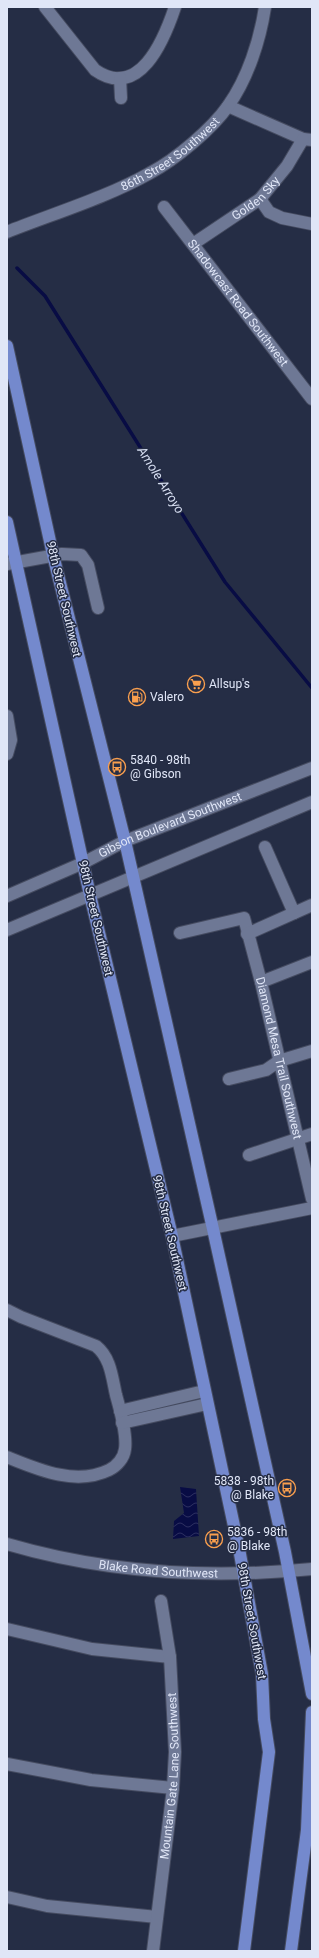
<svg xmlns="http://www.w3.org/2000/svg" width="319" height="1958" font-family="Roboto,sans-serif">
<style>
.water{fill:url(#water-waves)}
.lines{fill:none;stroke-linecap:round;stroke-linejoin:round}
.stream{stroke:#080c44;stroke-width:3.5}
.minor-casing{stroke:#454b60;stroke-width:14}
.major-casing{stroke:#454b60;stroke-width:14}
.minor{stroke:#6e7895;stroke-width:12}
.major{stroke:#7489cd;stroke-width:12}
.labels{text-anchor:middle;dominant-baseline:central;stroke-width:3;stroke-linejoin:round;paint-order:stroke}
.street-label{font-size:12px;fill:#e0e6f7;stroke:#252d45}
.poi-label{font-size:12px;fill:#e0e6f7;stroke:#252d45;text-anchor:start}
.water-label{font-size:13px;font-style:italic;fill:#d8dff2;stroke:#252d45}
</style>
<defs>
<pattern id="water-waves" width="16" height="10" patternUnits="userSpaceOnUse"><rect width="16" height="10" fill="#080c44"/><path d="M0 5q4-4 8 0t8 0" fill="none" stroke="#2c2f60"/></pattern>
</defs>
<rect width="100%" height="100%" fill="#252d45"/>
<path class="water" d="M 180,1487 L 196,1489 L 199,1536 L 173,1539 L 174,1521 L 184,1513 Z"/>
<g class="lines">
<path class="stream" d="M 17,268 L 45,296 L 225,582 L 312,688"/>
<g class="minor-casing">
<g id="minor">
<path d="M 45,7 L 95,70 C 139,101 164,40 175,7"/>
<path d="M 120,78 L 121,98"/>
<path d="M 228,106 L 303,139 L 312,140"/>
<path d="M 260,199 L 269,212 L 282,218 L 312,224"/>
<path id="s1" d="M 164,207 L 312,399"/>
<path id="s2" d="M 7,232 C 52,214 108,197 150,173 C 175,160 212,129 228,106 C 248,78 260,40 265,7"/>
<path id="s3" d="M 193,244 L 260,199 L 287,166 L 303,139"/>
<path d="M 7,564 L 62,554 L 81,555 L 88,565 L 98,608"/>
<path d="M 7,716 L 11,740 L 7,754"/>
<path d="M 265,847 L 294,913"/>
<path id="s4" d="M 7,896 L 83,863 L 125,841 L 312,768"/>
<path d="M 7,930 L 312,802"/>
<path id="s5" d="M 180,933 L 244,918 L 261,982 L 312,1199"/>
<path d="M 247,934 L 312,905"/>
<path d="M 261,982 L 312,962"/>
<path d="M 229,1079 L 266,1070 L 279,1061 L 312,1051"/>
<path d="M 249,1155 L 312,1134"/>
<path d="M 172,1236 L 312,1208"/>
<path d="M 7,1310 L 21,1317 L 96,1346 C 111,1358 112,1378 116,1395 C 120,1409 127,1436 125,1449 C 124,1458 117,1466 109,1470 C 76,1486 39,1470 7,1457"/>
<path d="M 120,1411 L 204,1391"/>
<path d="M 122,1423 L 207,1404"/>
<path id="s6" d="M 7,1544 C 106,1573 209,1579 312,1569"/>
<path d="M 7,1629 L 92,1649 L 170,1657"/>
<path d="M 7,1764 L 91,1780 L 173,1788"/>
<path d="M 7,1897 L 47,1906 L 157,1917"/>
<path id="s7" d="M 153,1951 L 173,1788 L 175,1752 L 170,1657 L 161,1601"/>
</g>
</g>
<g class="major-casing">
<path id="major" d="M 7,346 L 53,555 L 125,841 L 213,1229 L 285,1552 L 312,1694
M 7,522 L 90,895 L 172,1236 L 240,1554 L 262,1674 L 264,1719 L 269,1752 L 244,1951
M 291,1951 L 307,1830 L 312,1712"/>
</g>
<use href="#minor" class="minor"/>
<use href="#major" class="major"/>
</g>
<defs>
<g id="supermarket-ring" transform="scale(0.9)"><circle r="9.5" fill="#252d45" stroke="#fa9f4e" stroke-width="1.5"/><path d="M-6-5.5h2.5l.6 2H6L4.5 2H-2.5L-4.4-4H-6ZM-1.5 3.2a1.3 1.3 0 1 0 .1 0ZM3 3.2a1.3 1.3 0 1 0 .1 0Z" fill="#fa9f4e"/></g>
<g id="fuel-ring" transform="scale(0.9)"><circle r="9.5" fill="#252d45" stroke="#fa9f4e" stroke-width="1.5"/><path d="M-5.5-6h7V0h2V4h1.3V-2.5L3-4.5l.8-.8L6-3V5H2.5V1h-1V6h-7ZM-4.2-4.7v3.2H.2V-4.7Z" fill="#fa9f4e"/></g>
<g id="bus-ring" transform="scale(0.9)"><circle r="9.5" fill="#252d45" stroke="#fa9f4e" stroke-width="1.5"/><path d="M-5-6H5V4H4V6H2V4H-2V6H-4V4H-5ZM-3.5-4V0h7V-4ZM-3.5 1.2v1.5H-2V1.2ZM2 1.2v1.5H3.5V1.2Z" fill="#fa9f4e"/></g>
</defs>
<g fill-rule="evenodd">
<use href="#supermarket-ring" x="196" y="684"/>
<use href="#fuel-ring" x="137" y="697"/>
<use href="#bus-ring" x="117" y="767"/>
<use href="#bus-ring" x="287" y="1488"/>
<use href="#bus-ring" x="214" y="1539"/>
</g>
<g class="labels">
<g class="street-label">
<text stroke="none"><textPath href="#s2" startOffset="182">86th Street Southwest</textPath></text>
<text stroke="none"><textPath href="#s3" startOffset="78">Golden Sky</textPath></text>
<text stroke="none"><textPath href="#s1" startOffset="121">Shadowcast Road Southwest</textPath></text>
<text transform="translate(64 599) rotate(77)">98th Street Southwest</text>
<text stroke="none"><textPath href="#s4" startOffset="178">Gibson Boulevard Southwest</textPath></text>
<text transform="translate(96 918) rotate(77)">98th Street Southwest</text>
<text stroke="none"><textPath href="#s5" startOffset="210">Diamond Mesa Trail Southwest</textPath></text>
<text transform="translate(170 1233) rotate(77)">98th Street Southwest</text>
<text stroke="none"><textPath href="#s6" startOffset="154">Blake Road Southwest</textPath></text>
<text transform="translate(252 1621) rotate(80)">98th Street Southwest</text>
<text stroke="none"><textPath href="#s7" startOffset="176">Mountain Gate Lane Southwest</textPath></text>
</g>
<g class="poi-label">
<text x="209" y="684">Allsup's</text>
<text x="150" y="697">Valero</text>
<text x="130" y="760">5840 - 98th<tspan x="130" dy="14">@ Gibson</tspan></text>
<text x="274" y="1481" text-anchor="end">5838 - 98th<tspan x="274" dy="14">@ Blake</tspan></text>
<text x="227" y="1532">5836 - 98th<tspan x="227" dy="14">@ Blake</tspan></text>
</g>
<g class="water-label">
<text transform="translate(161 480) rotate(58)">Amole Arroyo</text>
</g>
</g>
<rect width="319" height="1958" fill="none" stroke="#e0e6f7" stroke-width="16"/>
</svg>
